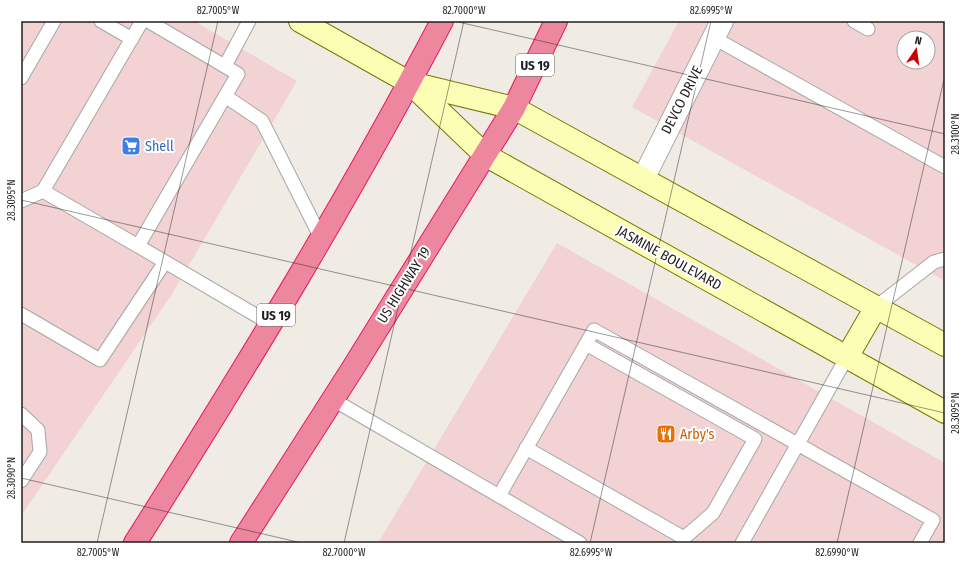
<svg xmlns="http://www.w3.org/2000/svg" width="966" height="564" font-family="'Fira Sans Condensed',sans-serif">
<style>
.commercial{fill:#f2d2d2;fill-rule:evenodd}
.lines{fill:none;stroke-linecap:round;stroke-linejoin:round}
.lane-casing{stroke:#a6a6a6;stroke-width:15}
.street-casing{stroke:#a6a6a6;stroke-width:24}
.secondary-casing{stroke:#737c00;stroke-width:24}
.highway-casing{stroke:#e71868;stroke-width:24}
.lane{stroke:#fff;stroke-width:13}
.street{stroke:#fff;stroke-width:22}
.secondary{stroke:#fdfeb5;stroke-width:22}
.highway{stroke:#ed879e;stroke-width:22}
.ticks{fill:none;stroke:#1f1f1f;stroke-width:1;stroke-opacity:0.45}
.labels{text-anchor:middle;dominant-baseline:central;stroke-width:4;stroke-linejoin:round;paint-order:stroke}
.shield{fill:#fff;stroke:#626262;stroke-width:1}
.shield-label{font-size:13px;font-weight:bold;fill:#1f1f1f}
.street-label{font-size:14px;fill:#1f1f1f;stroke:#fff}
.shop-label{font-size:14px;fill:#366cbe;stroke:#fff;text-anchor:start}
.food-label{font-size:14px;fill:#c56008;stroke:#fff;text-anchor:start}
.neatline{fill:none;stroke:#1f1f1f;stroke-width:1.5}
.ticks-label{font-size:10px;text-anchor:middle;fill:#1f1f1f}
</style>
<rect width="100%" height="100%" fill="#f0ece4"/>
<path class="commercial" d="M 21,21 L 194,21 L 297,81 L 172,294 L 21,516 Z
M 679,21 L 945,21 L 945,281 L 632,107 ZM 904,38 L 928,38 L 928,62 L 904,62 Z
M 557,243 L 945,463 L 945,543 L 378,543 Z"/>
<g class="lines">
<g class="lane-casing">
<path id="lane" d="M 101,21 L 132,39
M 142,21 L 43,191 L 138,246 L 238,74 L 148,21
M 854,21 L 868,29
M 714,38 L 945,167
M 225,66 L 249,21
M 21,78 L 54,21
M 225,96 L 262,121 L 321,238
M 21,201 L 43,191
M 138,246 L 271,324
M 876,307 L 934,262 L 945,259
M 21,314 L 100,360 L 165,262
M 586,344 L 755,439 L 713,513 L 684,538
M 332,399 L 580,543
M 21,414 L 38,430 L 40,452 L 21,481
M 526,448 L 684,538 L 682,543
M 499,496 L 594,330 L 933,520 L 920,543
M 742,543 L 847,357"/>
</g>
<g class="street-casing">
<path id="street" d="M 643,179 L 722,21"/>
</g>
<g class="secondary-casing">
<path id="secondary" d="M 300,21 L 410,83 L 485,155 L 945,412
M 411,83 L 514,108 L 945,345
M 847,357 L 876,307"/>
</g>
<g class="highway-casing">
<path id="highway" d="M 135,543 C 243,372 348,200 442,21
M 241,543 L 353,368 L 514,108 L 556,21"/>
</g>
<use href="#lane" class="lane"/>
<use href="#street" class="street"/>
<use href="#secondary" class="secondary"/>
<use href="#highway" class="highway"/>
</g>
<path class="ticks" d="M 454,21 L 945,134M 21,200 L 945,413M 21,478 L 302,543M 97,543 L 218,21M 344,543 L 464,21M 590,543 L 711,21M 837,543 L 945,75"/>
<defs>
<g id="supermarket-square" transform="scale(1)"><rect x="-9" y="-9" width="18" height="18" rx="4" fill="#3f7fe0" stroke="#fff"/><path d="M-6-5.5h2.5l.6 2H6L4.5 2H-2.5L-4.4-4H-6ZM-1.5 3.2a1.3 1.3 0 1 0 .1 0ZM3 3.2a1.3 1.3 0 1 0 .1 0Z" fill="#fff"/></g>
<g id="restaurant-square" transform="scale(1)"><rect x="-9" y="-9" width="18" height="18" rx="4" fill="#e8710a" stroke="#fff"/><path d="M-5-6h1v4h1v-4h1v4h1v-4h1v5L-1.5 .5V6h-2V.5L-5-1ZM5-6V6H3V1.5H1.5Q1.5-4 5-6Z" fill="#fff"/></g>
</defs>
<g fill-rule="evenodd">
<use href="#supermarket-square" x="131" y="146"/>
<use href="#restaurant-square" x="666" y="434"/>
</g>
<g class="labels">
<g class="shield">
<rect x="516" y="54" width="38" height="22" rx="3"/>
<rect x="257" y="304" width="38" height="22" rx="3"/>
</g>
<g class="shield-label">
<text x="535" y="65">US 19</text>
<text x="276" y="315">US 19</text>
</g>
<g class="street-label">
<text transform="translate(682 100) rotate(-63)">DEVCO DRIVE</text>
<text transform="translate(669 258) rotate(29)">JASMINE BOULEVARD</text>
<text transform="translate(404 285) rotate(-58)">US HIGHWAY 19</text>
</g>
<g class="shop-label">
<text x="145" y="146">Shell</text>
</g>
<g class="food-label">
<text x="680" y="434">Arby's</text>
</g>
</g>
<rect width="966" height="564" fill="none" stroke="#ffffff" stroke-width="44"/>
<g transform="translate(916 50) rotate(13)"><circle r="19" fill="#ffffff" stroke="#a5a5a5"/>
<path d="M0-3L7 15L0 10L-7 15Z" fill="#ce0009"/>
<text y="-6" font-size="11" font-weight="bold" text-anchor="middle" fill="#1f1f1f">N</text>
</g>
<rect x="22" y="22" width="922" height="520" class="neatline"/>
<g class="ticks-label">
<text x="218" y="14">82.7005°W</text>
<text x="464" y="14">82.7000°W</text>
<text x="711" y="14">82.6995°W</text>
<text transform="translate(955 134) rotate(-90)" y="4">28.3100°N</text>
<text transform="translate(11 200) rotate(-90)" y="4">28.3095°N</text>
<text transform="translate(955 413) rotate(-90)" y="4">28.3095°N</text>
<text transform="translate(11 478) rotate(-90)" y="4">28.3090°N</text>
<text x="98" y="556">82.7005°W</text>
<text x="344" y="556">82.7000°W</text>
<text x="591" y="556">82.6995°W</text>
<text x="837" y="556">82.6990°W</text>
</g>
</svg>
